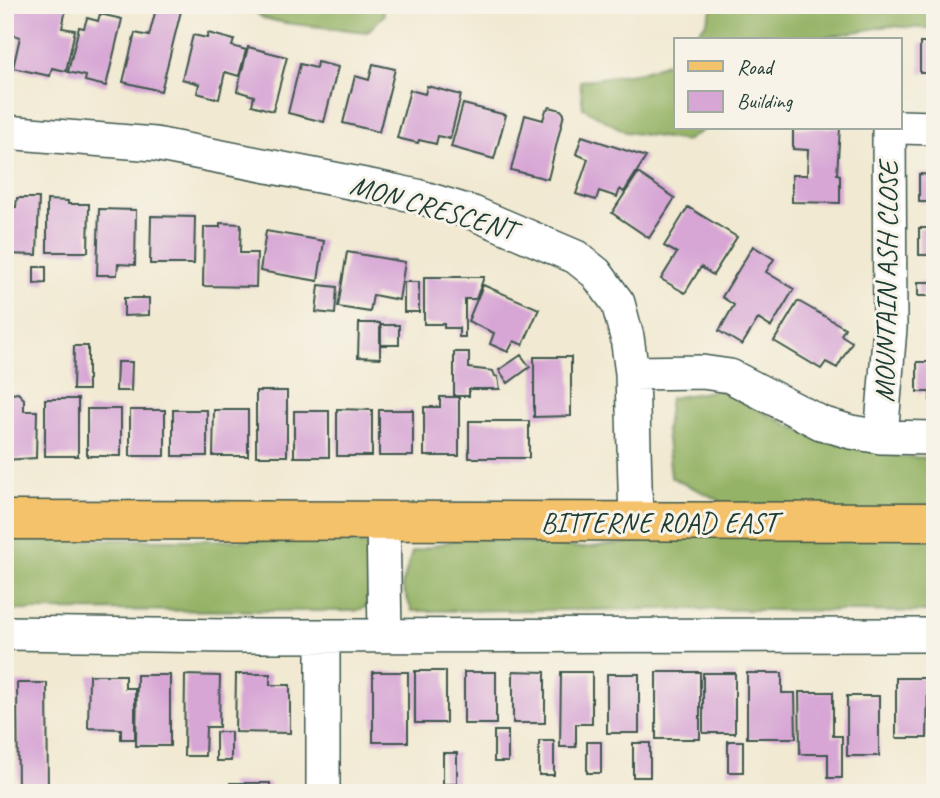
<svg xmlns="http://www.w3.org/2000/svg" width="940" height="798" font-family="Caveat,sans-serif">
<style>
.forest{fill:#95b366;stroke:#5a784d;stroke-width:2}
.building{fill:#d7a6d5}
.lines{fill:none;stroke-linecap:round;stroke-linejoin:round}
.minor-casing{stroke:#3e574c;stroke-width:36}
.major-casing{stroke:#3e574c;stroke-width:41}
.minor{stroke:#fff;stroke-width:33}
.major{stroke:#f4c26a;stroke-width:38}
.labels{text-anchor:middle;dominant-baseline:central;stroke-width:6;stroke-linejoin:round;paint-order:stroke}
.street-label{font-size:28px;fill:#1f3d34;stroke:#f7f3e8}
</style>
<rect width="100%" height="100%" fill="#f7f3e8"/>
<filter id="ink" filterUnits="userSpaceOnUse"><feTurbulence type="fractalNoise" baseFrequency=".0143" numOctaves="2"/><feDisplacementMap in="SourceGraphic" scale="14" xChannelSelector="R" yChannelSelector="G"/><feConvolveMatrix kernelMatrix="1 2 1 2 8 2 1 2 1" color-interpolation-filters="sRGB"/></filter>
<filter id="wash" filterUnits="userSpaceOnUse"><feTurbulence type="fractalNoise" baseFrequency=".00686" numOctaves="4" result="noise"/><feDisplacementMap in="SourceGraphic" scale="28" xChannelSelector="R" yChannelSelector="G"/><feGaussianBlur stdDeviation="1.57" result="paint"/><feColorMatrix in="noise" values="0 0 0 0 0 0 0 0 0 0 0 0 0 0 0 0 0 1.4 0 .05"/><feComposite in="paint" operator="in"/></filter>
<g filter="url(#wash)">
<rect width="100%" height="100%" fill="#f1e9d1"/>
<path class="forest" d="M 246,5 L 382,5 L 384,15 L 367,32 L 285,23 L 263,18 Z
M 713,5 L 935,5 L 935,29 L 888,26 L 811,40 L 692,40 L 707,21 Z
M 676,60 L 676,128 L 706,128 L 686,141 L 626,132 L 583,108 L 580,81 L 641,72 Z
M 718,390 L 819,440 L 902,457 L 935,458 L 935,616 L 929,612 L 674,609 L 412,611 L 402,586 L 412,552 L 466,537 L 582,548 L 714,533 L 721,501 L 671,477 L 666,430 L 670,398 Z
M 5,539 L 349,541 L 378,547 L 366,607 L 355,611 L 5,610 Z"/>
<g id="blocks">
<path class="building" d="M 21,5 L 67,5 L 62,28 L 75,30 L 66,71 L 52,68 L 50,76 L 13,68 L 20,37 L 7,33 L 13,7 L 20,9 Z
M 157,5 L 181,11 L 161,91 L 123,82 L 135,33 L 149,36 Z
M 100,14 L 122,19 L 106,86 L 85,81 L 86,76 L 68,72 L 79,27 L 84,28 L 87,18 L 98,21 Z
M 208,33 L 234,40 L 232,46 L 246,50 L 239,76 L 225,72 L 219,99 L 197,93 L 199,84 L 182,79 L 193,35 L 207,38 Z
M 931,41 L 935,41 L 935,73 L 920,73 L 920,43 L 931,43 Z
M 248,47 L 287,57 L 273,111 L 252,105 L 254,96 L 237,91 Z
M 317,62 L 338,67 L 324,122 L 288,113 L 300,64 L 316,68 Z
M 373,64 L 395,69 L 379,132 L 343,123 L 355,76 L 369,80 Z
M 427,86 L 461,95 L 450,139 L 438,136 L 436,144 L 419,140 L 418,143 L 397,138 L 410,90 L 425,94 Z
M 463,104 L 506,115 L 494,159 L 451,147 Z
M 550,107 L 561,110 L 564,114 L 548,179 L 511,170 L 525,115 L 543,120 L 546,110 Z
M 793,128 L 840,128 L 837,174 L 840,175 L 840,203 L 792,202 L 792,175 L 807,175 L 808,150 L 793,149 Z
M 582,136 L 646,157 L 624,192 L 620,189 L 617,197 L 599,191 L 596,200 L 576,194 L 588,159 L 576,154 Z
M 638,173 L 675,198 L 649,238 L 612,213 Z
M 919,174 L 935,175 L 935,202 L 919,202 Z
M 17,198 L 39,198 L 37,255 L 5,254 L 5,207 L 16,207 Z
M 47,200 L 68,201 L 68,204 L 89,204 L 88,252 L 47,252 Z
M 688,207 L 737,237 L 713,275 L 701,267 L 685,293 L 661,279 L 677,253 L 664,246 Z
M 99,209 L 136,210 L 135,265 L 118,264 L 117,275 L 97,275 Z
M 151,216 L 195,217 L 194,264 L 150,264 Z
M 220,223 L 241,224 L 240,253 L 257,253 L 256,287 L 203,286 L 204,227 L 220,227 Z
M 919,228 L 935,228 L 935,255 L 919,255 Z
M 266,231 L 324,241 L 318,281 L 260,271 Z
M 753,246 L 774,259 L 766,272 L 794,289 L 771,327 L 758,319 L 742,345 L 719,331 L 734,305 L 722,297 Z
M 347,252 L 405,262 L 399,300 L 373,295 L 370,312 L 338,307 Z
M 34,267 L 46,267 L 46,283 L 34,284 Z
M 424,277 L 484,277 L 476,299 L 465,299 L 465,337 L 459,337 L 459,328 L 444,328 L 444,324 L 424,324 Z
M 404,282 L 419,282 L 419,312 L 404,312 Z
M 918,282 L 935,282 L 935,296 L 918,296 Z
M 319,285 L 337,287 L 335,314 L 316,312 Z
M 483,285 L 539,309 L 523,345 L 514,341 L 508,352 L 490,344 L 494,333 L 468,321 Z
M 124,298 L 149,298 L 149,315 L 124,316 Z
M 798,301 L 845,328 L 841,335 L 852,342 L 837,368 L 826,362 L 821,369 L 774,341 Z
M 359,323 L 380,323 L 380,358 L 358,357 Z
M 381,325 L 399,325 L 399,345 L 381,345 Z
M 74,346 L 88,346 L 88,390 L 73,390 Z
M 454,352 L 469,352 L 469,368 L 493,371 L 495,376 L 498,377 L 500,389 L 469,389 L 469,396 L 454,396 Z
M 929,353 L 935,353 L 935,401 L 930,401 L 930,392 L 917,392 L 917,362 L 929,362 Z
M 521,355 L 530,367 L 508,383 L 499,370 Z
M 534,357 L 571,357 L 571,416 L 534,417 Z
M 117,362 L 132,362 L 131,391 L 116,391 Z
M 256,391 L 287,391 L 287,456 L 256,456 Z
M 18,393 L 24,399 L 24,411 L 37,411 L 36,458 L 5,460 L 6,399 L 11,394 Z
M 440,397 L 459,397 L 459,456 L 424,456 L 424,407 L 440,407 Z
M 45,399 L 78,399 L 78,456 L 45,456 Z
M 87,409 L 121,409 L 121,456 L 87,456 Z
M 337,409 L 372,410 L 372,456 L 337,456 Z
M 130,410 L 165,410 L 165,456 L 130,456 Z
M 173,410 L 207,410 L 207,456 L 173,456 Z
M 214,410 L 248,410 L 248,456 L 213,456 Z
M 379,410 L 413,410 L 413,456 L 379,456 Z
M 294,411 L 329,411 L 329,457 L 294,457 Z
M 469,421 L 529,421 L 529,458 L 469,458 Z
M 415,671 L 446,671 L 446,723 L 415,723 Z
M 513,671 L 545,672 L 545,723 L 513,723 Z
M 373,672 L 408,672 L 408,742 L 373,742 Z
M 464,672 L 496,672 L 496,724 L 464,724 Z
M 561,672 L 592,672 L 592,724 L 576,724 L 576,747 L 560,747 Z
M 656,672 L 700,672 L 700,739 L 656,739 Z
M 703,673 L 735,673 L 735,733 L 703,733 Z
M 747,673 L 782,673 L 782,693 L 795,693 L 796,738 L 747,738 Z
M 236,674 L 270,674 L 270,685 L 290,685 L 290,733 L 235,732 Z
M 607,674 L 639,674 L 639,733 L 607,733 Z
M 89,675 L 125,675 L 125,688 L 135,688 L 135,739 L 121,739 L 121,729 L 88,728 Z
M 137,675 L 170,675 L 170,746 L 136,746 Z
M 185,675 L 220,676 L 219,727 L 206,727 L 205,756 L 184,756 Z
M 896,678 L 928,678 L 927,738 L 896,738 Z
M 17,683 L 47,683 L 48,793 L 18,793 Z
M 799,692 L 833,692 L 833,736 L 842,736 L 842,778 L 828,778 L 828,754 L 800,754 Z
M 847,696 L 879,696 L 879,756 L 847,756 Z
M 494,731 L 508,731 L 508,762 L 494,762 Z
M 216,732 L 231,732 L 231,761 L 216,761 Z
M 539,741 L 554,741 L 554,775 L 539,775 Z
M 728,741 L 743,741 L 743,772 L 728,772 Z
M 587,742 L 601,742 L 601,773 L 587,773 Z
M 633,743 L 650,743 L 650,777 L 633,777 Z
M 443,753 L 457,753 L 457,784 L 443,784 Z
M 230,783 L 270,783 L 270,793 L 231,793 Z"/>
</g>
</g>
<g filter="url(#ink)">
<use href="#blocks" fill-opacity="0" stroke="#3e574c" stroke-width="2"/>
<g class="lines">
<g class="minor-casing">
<path id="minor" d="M 900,127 L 935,128
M 5,132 L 155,144 L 375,187 L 417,196 L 473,213 L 576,257 L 596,273 L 618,303 L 627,337 L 632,373 L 636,522
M 632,373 L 702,372 L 730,376 L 821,423 L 851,432 L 881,437 L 935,438
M 881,437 L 890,328 L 889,128
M 383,520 L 385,635
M 5,633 L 228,636 L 933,635
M 323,636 L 323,793"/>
</g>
<g class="major-casing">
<path id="major" d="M 5,520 L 935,522"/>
</g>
<use href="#minor" class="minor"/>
<use href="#major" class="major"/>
</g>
</g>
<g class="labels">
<g class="street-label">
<text transform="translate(433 207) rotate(16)">MON CRESCENT</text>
<text transform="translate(886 282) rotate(-89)">MOUNTAIN ASH CLOSE</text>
<text x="659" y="522">BITTERNE ROAD EAST</text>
</g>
</g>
<rect width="940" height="798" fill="none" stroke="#f7f3e8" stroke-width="28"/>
<rect x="674" y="38" width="228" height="91" fill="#f7f3e8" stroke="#a1aaa0" stroke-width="2"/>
<rect x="688" y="61" width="35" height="10" fill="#f4c26a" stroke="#a1aaa0" stroke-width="2"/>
<text x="737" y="74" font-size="21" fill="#1f3d34">Road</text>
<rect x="688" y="91" width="35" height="21" fill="#d7a6d5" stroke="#a1aaa0" stroke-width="2"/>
<text x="737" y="108" font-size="21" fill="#1f3d34">Building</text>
</svg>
